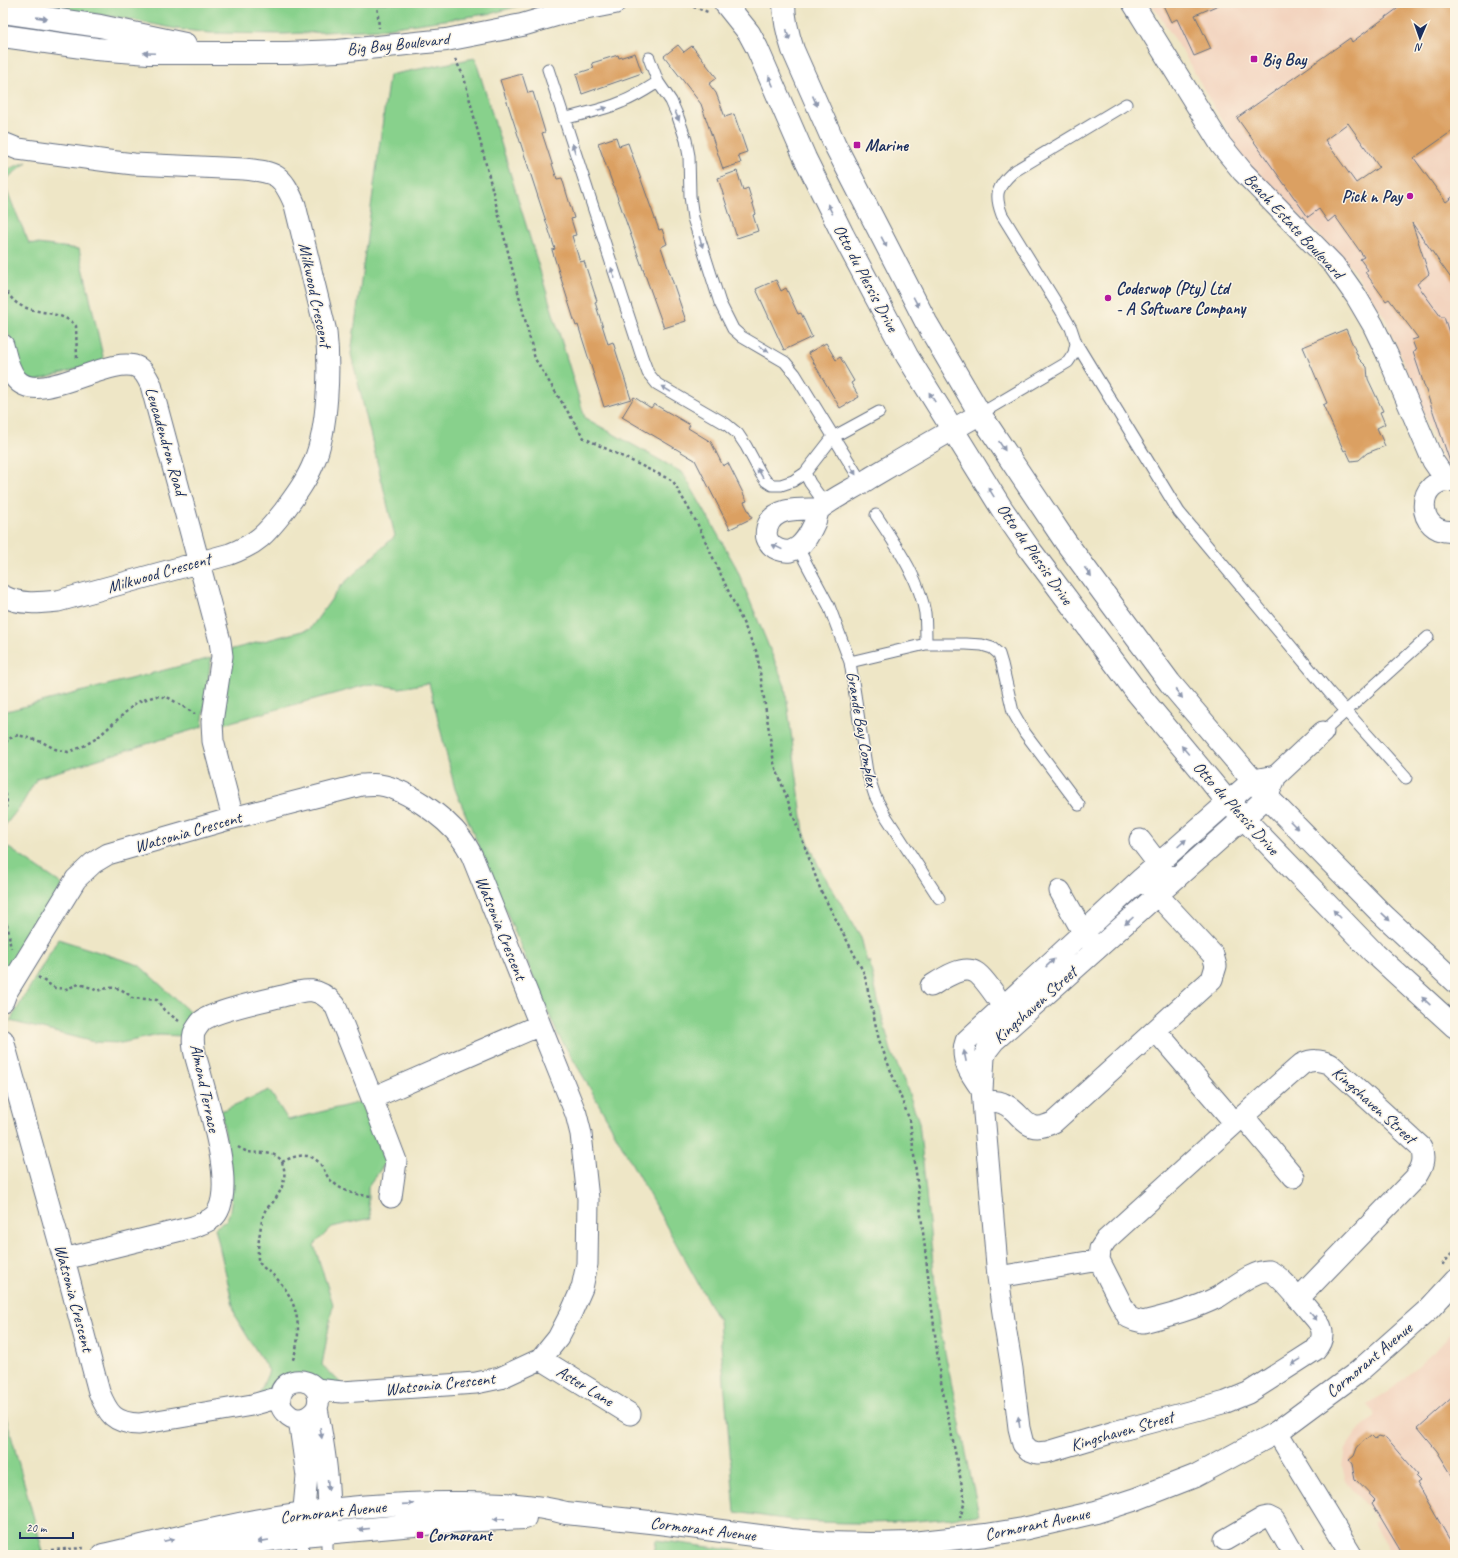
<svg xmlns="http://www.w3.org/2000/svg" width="1458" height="1558" font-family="Caveat,sans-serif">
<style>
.built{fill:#f3d4bf}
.green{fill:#88d18c;stroke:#528075}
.building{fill:#dba062;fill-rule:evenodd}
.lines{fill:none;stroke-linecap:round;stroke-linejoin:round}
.lane-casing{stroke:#656f82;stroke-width:13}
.street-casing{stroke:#656f82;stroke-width:23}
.secondary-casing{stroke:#656f82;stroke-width:24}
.primary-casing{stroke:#656f82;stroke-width:24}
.path{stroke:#656f82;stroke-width:2.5;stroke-dasharray:3 3;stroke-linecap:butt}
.lane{stroke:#fff;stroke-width:11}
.street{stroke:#fff;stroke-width:21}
.secondary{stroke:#fff;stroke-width:22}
.primary{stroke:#fff;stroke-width:22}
.oneway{fill:#8d97ae}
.poi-dot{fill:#b5179e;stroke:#fcf5e5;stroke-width:1.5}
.labels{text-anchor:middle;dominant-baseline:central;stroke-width:3;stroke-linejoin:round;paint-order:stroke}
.street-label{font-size:17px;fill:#1b2f5e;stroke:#fcf5e5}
.poi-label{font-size:17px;font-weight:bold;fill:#1b2f5e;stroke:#fcf5e5;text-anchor:start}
</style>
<rect width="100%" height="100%" fill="#fcf5e5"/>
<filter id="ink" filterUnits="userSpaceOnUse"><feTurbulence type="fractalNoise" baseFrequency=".025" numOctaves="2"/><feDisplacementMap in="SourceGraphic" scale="8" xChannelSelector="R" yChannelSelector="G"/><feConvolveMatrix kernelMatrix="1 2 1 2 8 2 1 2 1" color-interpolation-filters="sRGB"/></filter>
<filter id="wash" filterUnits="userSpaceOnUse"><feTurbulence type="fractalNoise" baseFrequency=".012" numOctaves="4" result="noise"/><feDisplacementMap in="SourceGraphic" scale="16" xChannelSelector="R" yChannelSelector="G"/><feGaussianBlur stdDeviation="0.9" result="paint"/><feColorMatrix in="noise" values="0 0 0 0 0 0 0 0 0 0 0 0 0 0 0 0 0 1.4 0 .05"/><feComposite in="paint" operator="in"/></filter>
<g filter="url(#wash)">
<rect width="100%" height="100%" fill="#eee6c6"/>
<path class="built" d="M 1151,3 L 1455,3 L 1455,474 L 1446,467 L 1385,318 L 1351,267 L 1243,159 L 1183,52 Z
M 1455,1330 L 1455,1555 L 1392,1555 L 1373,1522 L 1377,1520 L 1346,1481 L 1342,1466 L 1345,1449 L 1358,1431 L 1374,1418 L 1374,1414 L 1368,1405 L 1393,1388 L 1437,1349 Z"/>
<path class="green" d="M 39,3 L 528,3 L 494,13 L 381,29 L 284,34 L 210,33 L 177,29 L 122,18 L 52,8 Z
M 475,58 L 585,418 L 683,473 L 736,567 L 785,686 L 804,832 L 819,867 L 861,937 L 867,962 L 869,960 L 878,1001 L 891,1051 L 905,1083 L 919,1122 L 939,1324 L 979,1515 C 927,1521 874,1525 821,1522 C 792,1521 764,1516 735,1512 L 719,1321 L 586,1081 L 557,1033 L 455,789 L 429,683 L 400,688 L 370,684 L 216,726 L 229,650 L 310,629 L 341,586 L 395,536 L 351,354 L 389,75 Z
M 27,162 L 3,182 L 29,243 L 79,249 L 104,361 L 29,383 L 22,377 L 6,326 L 3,321 L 3,171 Z
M 211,658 L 202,727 L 37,778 L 22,804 L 3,828 L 3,712 Z
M 3,844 L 63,885 L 3,982 Z
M 58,939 L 139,965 L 196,1018 L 184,1036 L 159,1035 L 121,1043 L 94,1042 L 10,1021 Z
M 269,1090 L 288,1120 L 361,1102 L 386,1162 L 368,1187 L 368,1202 L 371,1218 L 332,1227 L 314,1245 L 333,1304 L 322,1365 L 348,1390 L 293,1377 L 255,1404 L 269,1371 L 236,1318 L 215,1228 C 219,1225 225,1222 227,1219 C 239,1196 225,1137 221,1111 Z
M 3,1406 L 39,1537 L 44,1555 L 3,1555 Z
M 656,1540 L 770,1555 L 654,1555 Z"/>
<g id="blocks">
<path class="building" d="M 1162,3 L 1223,3 L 1195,15 L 1211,49 L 1194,56 L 1177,19 L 1171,22 Z
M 1405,3 L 1455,3 L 1455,129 L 1414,158 L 1446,202 L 1455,195 L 1455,284 L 1412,223 L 1429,274 L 1417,284 L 1441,317 L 1444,317 L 1451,339 L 1455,338 L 1455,468 L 1452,468 L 1413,352 L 1416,351 L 1412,340 L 1418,338 L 1389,299 L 1386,301 L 1365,272 L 1368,270 L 1360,259 L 1364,257 L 1335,216 L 1328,222 L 1319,209 L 1308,217 L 1237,118 L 1350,38 L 1352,42 ZM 1348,123 L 1379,167 L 1356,183 L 1325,140 Z
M 678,45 L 684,52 L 692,46 L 717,78 L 709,84 L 716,93 L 725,117 L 734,114 L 747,152 L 738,155 L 741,163 L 723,169 L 701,104 L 664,56 Z
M 635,53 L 642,73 L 582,94 L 576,74 L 594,68 L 592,63 L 618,55 L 619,58 Z
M 522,74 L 528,93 L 533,92 L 545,132 L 542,133 L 557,179 L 562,178 L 574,218 L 571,219 L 576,235 L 572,236 L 580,262 L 584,261 L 597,301 L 595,302 L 608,344 L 613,342 L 631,399 L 604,407 L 578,325 L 576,326 L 552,250 L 555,249 L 500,80 Z
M 616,137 L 619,146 L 628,143 L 659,230 L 662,229 L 667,244 L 661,247 L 686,321 L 664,328 L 598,143 Z
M 737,171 L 743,190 L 748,188 L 756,214 L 753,215 L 758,231 L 737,238 L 718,178 Z
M 776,280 L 781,291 L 786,288 L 798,314 L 801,313 L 812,337 L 784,350 L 756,289 Z
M 1346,329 L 1359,359 L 1367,367 L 1368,379 L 1383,411 L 1380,412 L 1385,424 L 1377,428 L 1385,446 L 1367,453 L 1359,460 L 1351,461 L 1346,450 L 1344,451 L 1323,405 L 1327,403 L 1303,347 Z
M 826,343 L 836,360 L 840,357 L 854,381 L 851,383 L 859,397 L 840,408 L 808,353 Z
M 634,397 L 651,408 L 654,404 L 690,425 L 688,428 L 711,442 L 723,466 L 728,463 L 747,501 L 744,502 L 752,518 L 730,529 L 695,460 L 622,417 Z
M 1455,1395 L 1455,1480 L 1437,1451 L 1418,1428 Z
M 1371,1435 L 1375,1439 L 1379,1436 L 1386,1438 L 1417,1474 L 1415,1476 L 1420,1481 L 1417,1483 L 1455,1549 L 1455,1555 L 1403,1555 L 1372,1503 L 1375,1500 L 1355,1479 L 1352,1464 L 1349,1460 L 1354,1456 L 1357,1448 L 1361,1443 Z"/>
</g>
</g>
<g filter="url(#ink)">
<use href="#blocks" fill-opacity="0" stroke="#656f82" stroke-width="1"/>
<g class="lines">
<g class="lane-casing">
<path id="lane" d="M 649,58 L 658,82 L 671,101 L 678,117 L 686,140 L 689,156 L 690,196 L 693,218 L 720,303 L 733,329 L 742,337 L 785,362 L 795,374 L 862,483
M 548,69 L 642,357 L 648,373 L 657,384 L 726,424 L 738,434 L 746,446 L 761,474 L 766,481 L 772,485 L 781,485 L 793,481 L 805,473 L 833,437 L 879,412
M 564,119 C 584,113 604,110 622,102 C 635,97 647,89 658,82
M 1076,343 L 1179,512 L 1329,692 L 1406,778
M 980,414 L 1068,362 L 1074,353 L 1076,343 L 1071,328 L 1060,309 L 1002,215 C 994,194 997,187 1013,172 L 1126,104
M 805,473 L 810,483 L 826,505
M 876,515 C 896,546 919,577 925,613 C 926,623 926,634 926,644
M 798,548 L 829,606 L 850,662 L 867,772 L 875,796 L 885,815 L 939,898
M 850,662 L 926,644 L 966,644 L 982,645 L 992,648 L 999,654 L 1002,664 L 1013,712 L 1025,733 L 1079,805
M 1323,732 L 1428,637
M 302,1535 L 303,1555
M 327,1555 L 327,1532"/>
</g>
<g class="street-casing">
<path id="street" d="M 1133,3 L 1221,145 L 1243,172 L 1334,265 L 1356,296 L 1373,325 L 1387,354 L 1433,461 L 1446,480
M 3,143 L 18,149 L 108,161 L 134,164 L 244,169 C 276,172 282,174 295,205 L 326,332 C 330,368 328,429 314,462 C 307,480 295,496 284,511 C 266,534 257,544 230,554 L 58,601 C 39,603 20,605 3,596
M 3,345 C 6,357 8,369 16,379 C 40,408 112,352 139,368 C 145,372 148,379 151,385 L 220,641 L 222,656 L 212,722 L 213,741 L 233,818
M 1455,481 C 1414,474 1414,537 1455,531
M 819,509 C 802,509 773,506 767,528 C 766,532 766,538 769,542 C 773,549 783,552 790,551 C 803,548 810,533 815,522 C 817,517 817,511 821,508 C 835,497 855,488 870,478 C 907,456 943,435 980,414
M 1140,840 L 1166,874
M 1060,891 L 1083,932 L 1092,943
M 931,986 C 942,979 962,965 975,972 C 983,976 997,998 1003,1006
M 3,1001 L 6,993 L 76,879 L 93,863 L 108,854 L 233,818 L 361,785 C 367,785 374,784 380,785 C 406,789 445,817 461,838 C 465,843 469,850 472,856 L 576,1114 L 581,1134 L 588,1199 L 587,1264 L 582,1288 L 571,1313 L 558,1338 L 541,1359 L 500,1378 L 476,1383 L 342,1392 L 316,1389
M 1156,1031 L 1235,1123
M 3,1040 L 64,1259 L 99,1392 C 108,1414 114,1423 139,1424 L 252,1405 L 280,1397
M 982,1090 C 972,1076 959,1059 966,1041 L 1142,878 L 1253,780 L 1270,777
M 372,1098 L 396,1161 L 391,1197
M 983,1103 C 990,1102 996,1100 1002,1103 C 1024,1111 1023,1138 1054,1122 L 1212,979 L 1216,966 L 1213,955 L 1148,885
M 1243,1116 L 1294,1177
M 64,1259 L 193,1227 C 202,1223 213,1221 218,1211 C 234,1181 208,1105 200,1072 C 197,1060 191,1046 194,1033 C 195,1030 200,1023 202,1021 C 214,1011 266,1000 283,996 C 307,989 318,986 335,1005 L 372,1098 L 540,1025
M 1099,1260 L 1128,1317 L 1135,1320 L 1143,1322 C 1167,1316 1195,1309 1218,1297 C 1230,1290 1255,1269 1269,1271 C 1280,1274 1306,1308 1315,1318 C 1325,1329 1324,1340 1315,1350 L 1248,1393 L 1226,1402 L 1114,1432 L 1047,1452 L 1037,1453 L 1029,1450 L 1023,1444 L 1019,1428 L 1012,1369 L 1004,1320 L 998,1277 L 982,1090 L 984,1057 L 987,1050 L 994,1041 L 1267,797 L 1276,776 L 1323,732
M 998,1277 L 1099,1260 L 1100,1249 L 1106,1240 L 1235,1123 L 1302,1064 C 1313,1059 1319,1060 1330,1064 L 1421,1147 C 1425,1159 1423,1167 1415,1178 L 1298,1299
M 541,1359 L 630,1414
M 317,1408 C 310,1419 296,1424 286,1413 C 282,1410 280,1404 280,1399 C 280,1371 328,1376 317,1408 C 324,1447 331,1488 328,1528
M 299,1419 L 307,1476 L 302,1530
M 1277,1432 L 1352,1555
M 1225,1540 L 1263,1518 L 1268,1517 L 1274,1520 L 1294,1555"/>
</g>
<g class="secondary-casing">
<path id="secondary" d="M 3,12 L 100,26 L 185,44
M 3,36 L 96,49 L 149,53 L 287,53 L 338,51 L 446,40 L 487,32 L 522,25 L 563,13 L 614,3
M 103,1555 C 159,1542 214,1528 270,1518 C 333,1508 399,1502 463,1503 C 497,1503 532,1504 566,1513 L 659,1523 L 791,1540 L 826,1543 L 870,1544 L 912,1543 L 986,1535 L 1023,1529 L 1096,1512 L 1136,1499 L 1195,1476 L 1277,1432 L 1358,1372 L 1429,1309 L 1455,1281
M 169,1555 L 302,1535 L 459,1521 L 525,1518"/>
</g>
<g class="primary-casing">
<path id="primary" d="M 725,3 L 749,33 L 757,48 L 805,158 L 843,235 L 907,356 L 1002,509 L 1031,551 L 1135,690 L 1228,802 L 1373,952 L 1455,1027
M 784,3 C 784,19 788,35 793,50 L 835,145 L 926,322 L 980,414 L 1065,541 L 1170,683 L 1267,797 L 1379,911 L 1455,982"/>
</g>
<path class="path" d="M 377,3 L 379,28
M 647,3 L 647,5 L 667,3
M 670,3 L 683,3 L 708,12
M 455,59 L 464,77 L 535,359 L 584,438 L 673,481 L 698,525 L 757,653 L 774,763 L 821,891 L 864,973 L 879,1040 L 910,1121 L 940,1377 L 965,1501 L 960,1518
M 3,288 C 8,293 12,300 18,304 C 36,315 62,310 76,326 L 77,359
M 3,748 L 8,739 L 18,735 L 42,742 L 55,749 L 68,752 L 82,747 L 97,738 L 137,702 L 156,696 L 169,698 L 195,714
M 3,788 C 7,795 9,806 3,812
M 3,899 L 3,900
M 3,919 C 11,928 8,938 11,948
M 38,977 L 55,988 L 66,989 L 79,984 L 92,988 L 97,991 C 111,986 121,986 132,998 L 157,1000 L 164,1010 L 179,1021
M 238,1147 C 241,1149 245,1151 249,1152 C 259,1154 276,1150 282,1162 C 288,1176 282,1191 273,1202 C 271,1205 267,1207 265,1211 C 261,1219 257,1249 258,1259 C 259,1266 269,1271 274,1276 C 298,1298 304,1332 292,1362
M 282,1162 C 297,1154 313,1151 323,1168 C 326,1174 328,1179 334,1183 C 345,1193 358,1195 372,1196
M 1442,1265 L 1455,1250
M 3,1553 L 84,1548"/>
<use href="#lane" class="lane"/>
<use href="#street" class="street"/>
<use href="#secondary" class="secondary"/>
<use href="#primary" class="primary"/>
</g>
<defs><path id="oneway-solid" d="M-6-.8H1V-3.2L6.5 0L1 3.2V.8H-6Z"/></defs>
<g class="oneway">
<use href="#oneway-solid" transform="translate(42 18) rotate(8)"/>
<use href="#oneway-solid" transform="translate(788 35) rotate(77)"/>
<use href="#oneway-solid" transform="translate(149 53) rotate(-178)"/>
<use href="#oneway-solid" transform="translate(771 81) rotate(-113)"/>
<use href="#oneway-solid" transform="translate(815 101) rotate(66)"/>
<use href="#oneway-solid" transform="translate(602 109) rotate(-15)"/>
<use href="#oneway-solid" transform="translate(677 116) rotate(67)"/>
<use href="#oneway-solid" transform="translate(574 149) rotate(-107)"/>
<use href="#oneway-solid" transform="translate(830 209) rotate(-117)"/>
<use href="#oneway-solid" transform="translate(701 242) rotate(72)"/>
<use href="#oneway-solid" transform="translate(884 242) rotate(62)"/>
<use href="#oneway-solid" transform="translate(613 273) rotate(-109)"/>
<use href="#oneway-solid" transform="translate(916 302) rotate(62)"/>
<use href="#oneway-solid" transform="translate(764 349) rotate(29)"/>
<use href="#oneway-solid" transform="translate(666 389) rotate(-149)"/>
<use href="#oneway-solid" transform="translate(932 397) rotate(-122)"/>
<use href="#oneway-solid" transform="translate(1002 446) rotate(56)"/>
<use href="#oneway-solid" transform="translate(853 470) rotate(58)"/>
<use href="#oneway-solid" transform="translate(760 473) rotate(-121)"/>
<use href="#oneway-solid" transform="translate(991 492) rotate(-122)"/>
<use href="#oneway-solid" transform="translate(777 547) rotate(-154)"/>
<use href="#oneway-solid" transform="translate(1088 572) rotate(53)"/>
<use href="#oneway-solid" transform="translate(1179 694) rotate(51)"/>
<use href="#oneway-solid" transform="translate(1185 750) rotate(-130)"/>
<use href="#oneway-solid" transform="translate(1294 825) rotate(46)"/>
<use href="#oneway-solid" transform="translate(1182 843) rotate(-42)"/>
<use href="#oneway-solid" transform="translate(1337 914) rotate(-134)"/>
<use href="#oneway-solid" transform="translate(1386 917) rotate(44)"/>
<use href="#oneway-solid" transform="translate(1129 921) rotate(138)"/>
<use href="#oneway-solid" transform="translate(1050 963) rotate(-43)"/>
<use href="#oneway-solid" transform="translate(1426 1001) rotate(-137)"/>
<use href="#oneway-solid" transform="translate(965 1056) rotate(-101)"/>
<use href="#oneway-solid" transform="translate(1313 1316) rotate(48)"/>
<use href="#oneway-solid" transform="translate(1296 1362) rotate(148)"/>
<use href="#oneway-solid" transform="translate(1019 1422) rotate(-98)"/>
<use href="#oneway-solid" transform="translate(321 1433) rotate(81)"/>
<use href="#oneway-solid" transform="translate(328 1485) rotate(86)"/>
<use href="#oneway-solid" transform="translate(408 1504) rotate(-4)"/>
<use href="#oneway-solid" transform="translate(499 1519) rotate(178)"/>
<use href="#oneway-solid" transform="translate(364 1529) rotate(175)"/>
<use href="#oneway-solid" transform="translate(169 1540) rotate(-13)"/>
<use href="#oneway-solid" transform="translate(263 1541) rotate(171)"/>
</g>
</g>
<g class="poi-dot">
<rect x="1250" y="55" width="8" height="8" rx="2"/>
<rect x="853" y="141" width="8" height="8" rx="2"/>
<circle cx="1410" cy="196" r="4"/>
<circle cx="1108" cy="298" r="4"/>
<rect x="416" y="1531" width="8" height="8" rx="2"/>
</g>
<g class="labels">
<g class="street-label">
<text transform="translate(398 44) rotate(-6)">Big Bay Boulevard</text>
<text transform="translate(1294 226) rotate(47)">Beach Estate Boulevard</text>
<text transform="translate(866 278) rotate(62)">Otto du Plessis Drive</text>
<text transform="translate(315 295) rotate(78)">Milkwood Crescent</text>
<text transform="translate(166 441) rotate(74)">Leucadendron Road</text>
<text transform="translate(1035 554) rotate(55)">Otto du Plessis Drive</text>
<text transform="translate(159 573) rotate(-16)">Milkwood Crescent</text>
<text transform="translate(862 729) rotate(80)">Grande Bay Complex</text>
<text transform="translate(1236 808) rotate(48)">Otto du Plessis Drive</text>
<text transform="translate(188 832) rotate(-16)">Watsonia Crescent</text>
<text transform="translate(501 928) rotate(68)">Watsonia Crescent</text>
<text transform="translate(1035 1005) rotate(-42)">Kingshaven Street</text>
<text transform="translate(205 1088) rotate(78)">Almond Terrace</text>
<text transform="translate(1374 1105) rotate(42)">Kingshaven Street</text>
<text transform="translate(74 1298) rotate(75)">Watsonia Crescent</text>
<text transform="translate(1369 1360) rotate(-40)">Cormorant Avenue</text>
<text transform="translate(440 1384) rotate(-6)">Watsonia Crescent</text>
<text transform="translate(585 1386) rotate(31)">Aster Lane</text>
<text transform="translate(1122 1431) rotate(-16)">Kingshaven Street</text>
<text transform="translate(333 1512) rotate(-6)">Cormorant Avenue</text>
<text transform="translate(1037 1524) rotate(-12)">Cormorant Avenue</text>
<text transform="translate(703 1529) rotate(7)">Cormorant Avenue</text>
</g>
<g class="poi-label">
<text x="1262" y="59">Big Bay</text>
<text x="865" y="145">Marine</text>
<text x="1402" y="196" text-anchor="end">Pick n Pay</text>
<text x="1116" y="288">Codeswop (Pty) Ltd<tspan x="1116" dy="20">- A Software Company</tspan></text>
<text x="428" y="1535">Cormorant</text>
</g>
</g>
<rect width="1458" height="1558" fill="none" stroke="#fcf5e5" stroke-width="16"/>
<g transform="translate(1420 38) rotate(182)" stroke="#fcf5e5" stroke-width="3" paint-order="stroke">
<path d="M0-3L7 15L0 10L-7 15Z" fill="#1b2f5e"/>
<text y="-6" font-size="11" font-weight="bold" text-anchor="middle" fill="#1b2f5e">N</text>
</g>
<path d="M20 1532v6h53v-6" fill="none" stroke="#1b2f5e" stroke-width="2"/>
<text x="26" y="1532" font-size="12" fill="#1b2f5e" stroke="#fcf5e5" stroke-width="3" paint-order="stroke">20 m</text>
</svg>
